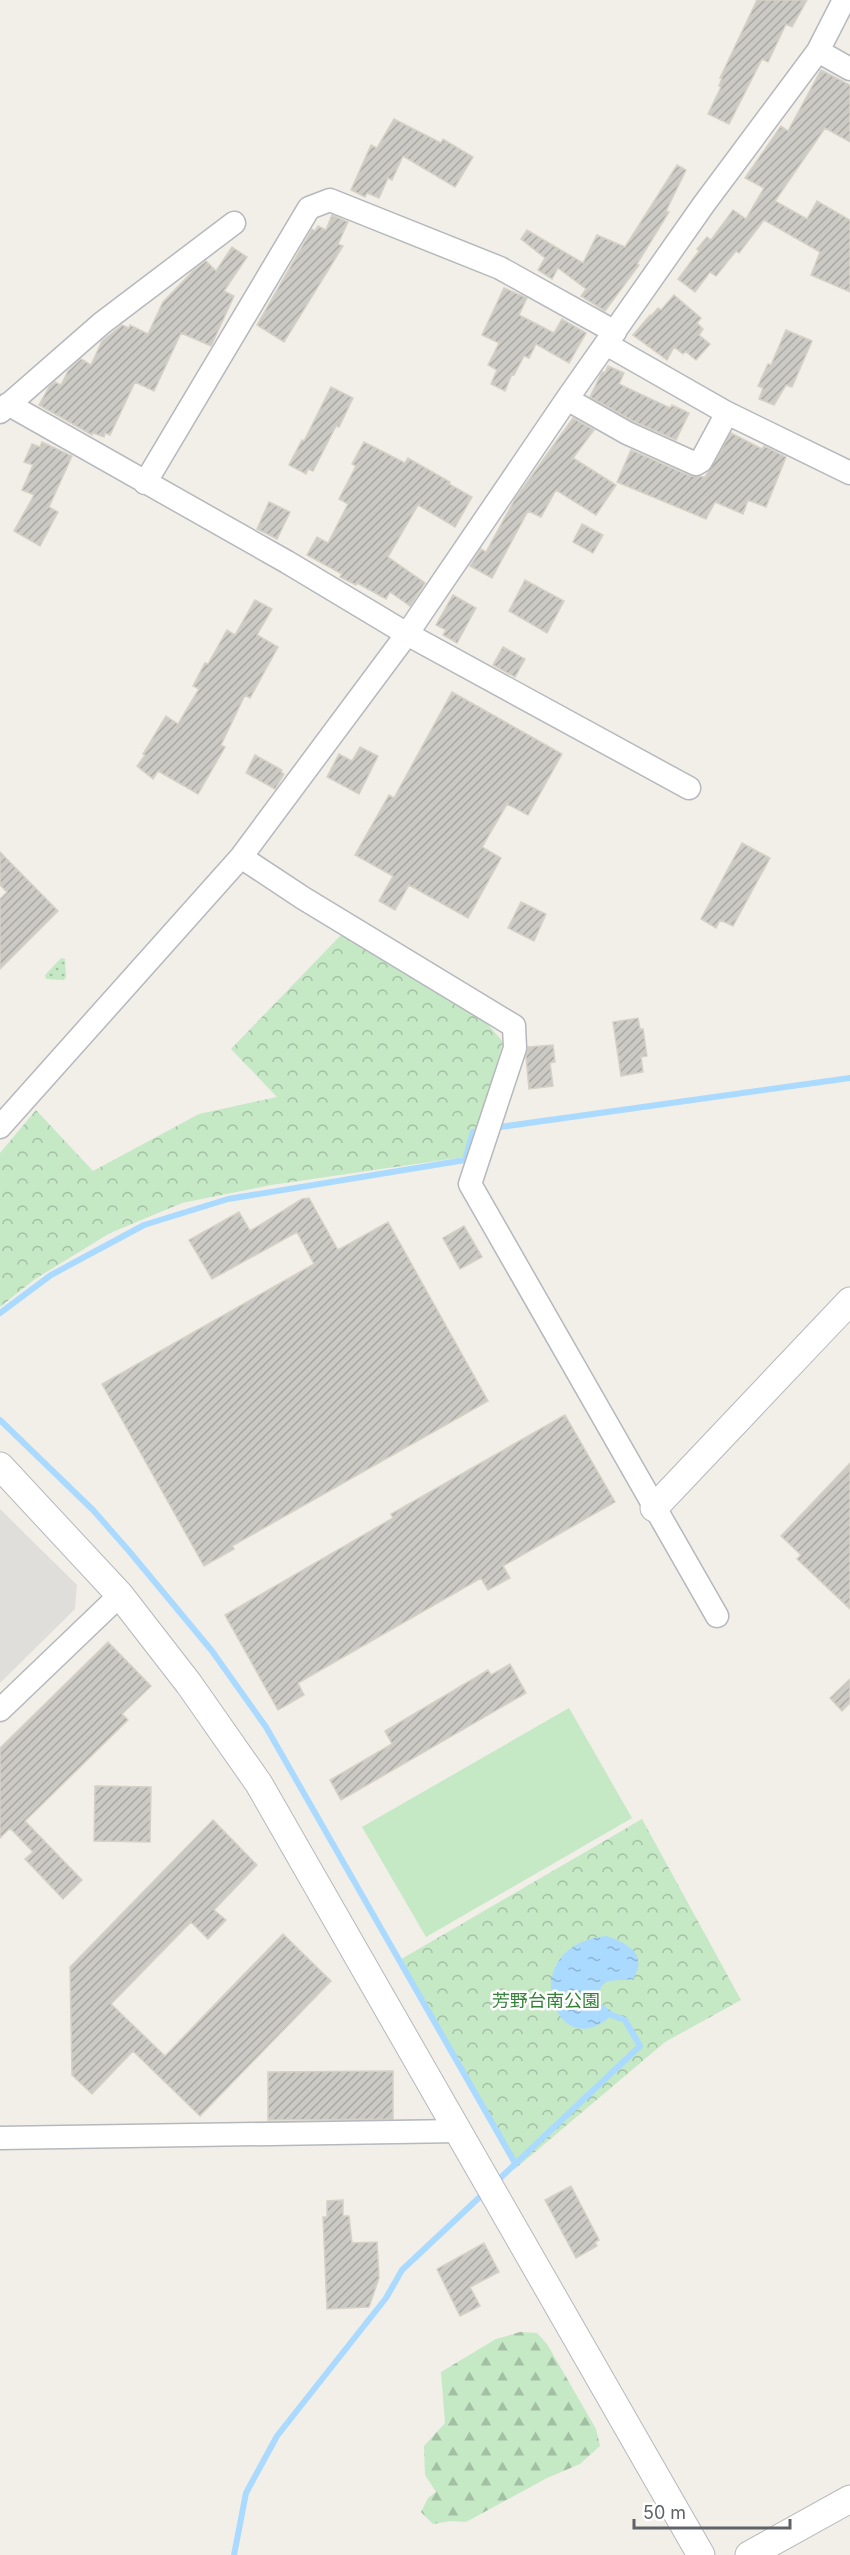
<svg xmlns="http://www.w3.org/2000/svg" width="850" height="2555" font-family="Inter,'Noto Sans JP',sans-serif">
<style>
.industrial{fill:#e0deda}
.grass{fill:url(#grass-dots)}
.forest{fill:url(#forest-firs)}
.park{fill:url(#park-crowns)}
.garden{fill:#c5e8c5}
.water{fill:url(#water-ripples)}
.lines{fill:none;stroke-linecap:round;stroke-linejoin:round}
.stream{stroke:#aadaff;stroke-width:6}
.building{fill:url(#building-hatch);stroke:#d6d1c6;stroke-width:1.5}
.minor-casing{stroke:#b5b8bc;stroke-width:25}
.tertiary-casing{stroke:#b5b8bc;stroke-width:29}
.minor{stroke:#fff;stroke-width:22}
.tertiary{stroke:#fff;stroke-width:27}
.labels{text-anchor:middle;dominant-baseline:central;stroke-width:5;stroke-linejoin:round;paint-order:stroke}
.park-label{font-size:18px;fill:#348238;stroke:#fff}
</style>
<defs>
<pattern id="grass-dots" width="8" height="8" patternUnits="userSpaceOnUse" patternTransform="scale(1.5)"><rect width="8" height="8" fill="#c5e8c5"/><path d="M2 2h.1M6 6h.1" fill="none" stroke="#a3c0a4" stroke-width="1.8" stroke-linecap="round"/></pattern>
<pattern id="forest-firs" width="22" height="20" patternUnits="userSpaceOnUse" patternTransform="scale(1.5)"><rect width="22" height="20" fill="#c5e8c5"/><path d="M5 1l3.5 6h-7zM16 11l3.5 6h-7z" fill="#a3c0a4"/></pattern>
<pattern id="park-crowns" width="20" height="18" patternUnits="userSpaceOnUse" patternTransform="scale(1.5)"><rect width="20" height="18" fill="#c5e8c5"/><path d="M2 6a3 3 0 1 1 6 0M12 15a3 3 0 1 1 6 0" fill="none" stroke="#a3c0a4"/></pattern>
<pattern id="water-ripples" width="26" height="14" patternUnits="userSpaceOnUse" patternTransform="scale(1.5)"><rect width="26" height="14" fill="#aadaff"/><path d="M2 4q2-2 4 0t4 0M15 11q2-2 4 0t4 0" fill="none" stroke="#8eb4d2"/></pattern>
<pattern id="building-hatch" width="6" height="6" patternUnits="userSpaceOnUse" patternTransform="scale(1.5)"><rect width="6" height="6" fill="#cccac5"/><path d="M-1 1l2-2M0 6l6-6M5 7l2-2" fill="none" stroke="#a9a8a4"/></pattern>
</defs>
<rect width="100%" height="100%" fill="#f1efe8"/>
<path class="industrial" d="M 0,1509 L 77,1585 L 75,1609 L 0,1683 Z"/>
<path class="grass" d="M 61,958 L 65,959 L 66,977 L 64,980 L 46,979 L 45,975 Z"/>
<path class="forest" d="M 520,2332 L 537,2333 L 547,2344 L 596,2429 L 600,2446 L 580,2464 L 547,2478 L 466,2522 L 451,2521 L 433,2524 L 421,2512 L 428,2498 L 436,2492 L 425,2475 L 424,2446 L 445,2423 L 441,2372 L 496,2339 Z"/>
<path class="park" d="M 341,935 L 484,1020 L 503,1042 L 471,1156 L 271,1185 L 182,1203 L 110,1233 L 35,1279 L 0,1307 L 0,1153 L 36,1110 L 93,1171 L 199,1114 L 277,1097 L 231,1049 Z
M 642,1819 L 741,2000 L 665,2042 L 515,2169 L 398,1961 Z"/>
<path class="garden" d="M 569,1708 L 632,1818 L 426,1937 L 362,1827 Z"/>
<path class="water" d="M 606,1936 C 627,1943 649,1954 633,1979 C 613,1982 598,1975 599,2002 L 611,2011 L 612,2015 C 555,2069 512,1946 606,1936 Z"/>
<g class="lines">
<path class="stream" d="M 493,1128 L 850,1078
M 0,1313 L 51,1275 L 144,1225 L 228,1199 L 465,1160 L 473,1132 L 483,1130
M 0,1420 L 93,1510 L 129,1551 L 212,1651 L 266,1727 L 515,2163
M 496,2182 L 640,2046 L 625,2020 L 604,2012
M 234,2555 L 246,2493 L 277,2436 L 386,2298 L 402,2270 L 484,2193"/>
</g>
<path class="building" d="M 757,0 L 807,0 L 792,27 L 786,24 L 768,62 L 762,59 L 729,124 L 708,114 L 721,87 L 719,86 L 722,78 L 720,78 Z
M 821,70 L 850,85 L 850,142 L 825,128 L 775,201 L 807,219 L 817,201 L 850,220 L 850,292 L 811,275 L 820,252 L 764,220 L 739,253 L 736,251 L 716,276 L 710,272 L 695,292 L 678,279 L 699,251 L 697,249 L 707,237 L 711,240 L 733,210 L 746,219 L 764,188 L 745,178 L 781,126 L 788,131 Z
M 394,119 L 441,143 L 443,139 L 473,157 L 455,187 L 403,156 L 392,180 L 388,178 L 379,198 L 367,193 L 365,197 L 351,190 L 371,145 L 377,148 Z
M 677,165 L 686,170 L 666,211 L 669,212 L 637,264 L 639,265 L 605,311 L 581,296 L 586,289 L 558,268 L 552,279 L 538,270 L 545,258 L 521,239 L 527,230 L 583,263 L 597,235 L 625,247 Z
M 332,215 L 348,222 L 338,244 L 343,246 L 284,342 L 257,325 L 312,229 L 315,231 L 318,226 L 326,230 Z
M 232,247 L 247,257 L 224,291 L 234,296 L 211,346 L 181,333 L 154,391 L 135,382 L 110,435 L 105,433 L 104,437 L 93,433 L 92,435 L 39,405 L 49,387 L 55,382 L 61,385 L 68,371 L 81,359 L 91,365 L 102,341 L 122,325 L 129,328 L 130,325 L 148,334 L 163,302 L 193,271 L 206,261 L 216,271 Z
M 504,288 L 527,298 L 519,315 L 554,333 L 562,319 L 586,333 L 569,363 L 536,344 L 529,358 L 524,356 L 514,375 L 512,374 L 505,391 L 491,384 L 497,370 L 488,365 L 499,343 L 482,335 Z
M 674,295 L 701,318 L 697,323 L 703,329 L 699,335 L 710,344 L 696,360 L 685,351 L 683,354 L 674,347 L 667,360 L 633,335 L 650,315 L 651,316 L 658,308 L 661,310 Z
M 786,330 L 812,341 L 792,387 L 786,385 L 774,405 L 759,399 L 763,388 L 758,386 L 768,364 L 771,365 Z
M 608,366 L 624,373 L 619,384 L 670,408 L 672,405 L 689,413 L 676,440 L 633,421 L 590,397 L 601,374 L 603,372 L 605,373 Z
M 331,387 L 353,398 L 339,427 L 336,426 L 313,471 L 308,469 L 306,474 L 289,465 L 302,440 L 304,441 Z
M 573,418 L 594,430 L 573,458 L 616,485 L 596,515 L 556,490 L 541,517 L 528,511 L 492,578 L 470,566 L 481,549 L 486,552 L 515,499 Z
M 731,433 L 762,449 L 764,446 L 786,457 L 766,507 L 748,500 L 743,514 L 715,502 L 706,519 L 617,482 L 631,450 L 690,476 L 705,477 Z
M 42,442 L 72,456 L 49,507 L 58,512 L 40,546 L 14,531 L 34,495 L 22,490 L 33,465 L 24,462 L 32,444 L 40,447 Z
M 364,442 L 405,463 L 408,458 L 450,482 L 449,484 L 472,497 L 455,527 L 418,505 L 388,557 L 425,583 L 410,606 L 390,592 L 386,599 L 357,583 L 356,585 L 340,577 L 342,574 L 307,555 L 317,537 L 328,543 L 348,504 L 339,499 L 356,466 L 352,464 Z
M 269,502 L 290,512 L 277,539 L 257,529 Z
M 582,524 L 603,535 L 593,553 L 573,542 Z
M 525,580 L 564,601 L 547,633 L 509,611 Z
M 453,595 L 476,608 L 457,643 L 443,635 L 446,630 L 436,625 Z
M 255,600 L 272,609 L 257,635 L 278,647 L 250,698 L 245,695 L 221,745 L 225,747 L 198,794 L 158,771 L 153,779 L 137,766 L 145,755 L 143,754 L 166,716 L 178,724 L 199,689 L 193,686 L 205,663 L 208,664 L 227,630 L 235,635 Z
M 503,647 L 525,659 L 515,677 L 493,665 Z
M 452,692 L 562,754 L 528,815 L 507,804 L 482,847 L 501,858 L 468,918 L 409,885 L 395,910 L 379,901 L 393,876 L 355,855 L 389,795 L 394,798 Z
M 360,747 L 378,756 L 359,794 L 327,777 L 339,754 L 352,761 Z
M 255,755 L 282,770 L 281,772 L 284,774 L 275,789 L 246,773 Z
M 742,843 L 770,858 L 733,926 L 720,920 L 716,928 L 701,919 Z
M 0,852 L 58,911 L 0,969 L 0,899 L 7,892 L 0,885 Z
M 521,902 L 546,914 L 534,941 L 508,928 Z
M 638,1018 L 640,1029 L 643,1029 L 647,1056 L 641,1057 L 643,1072 L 621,1076 L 613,1022 Z
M 553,1045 L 555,1062 L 550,1063 L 553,1086 L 529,1089 L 526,1057 L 528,1047 Z
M 309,1198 L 338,1250 L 388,1222 L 488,1401 L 232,1546 L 234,1549 L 204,1566 L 102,1384 L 314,1264 L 297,1232 L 212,1279 L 189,1240 L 239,1212 L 250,1231 L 302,1199 Z
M 464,1226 L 482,1257 L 460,1269 L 443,1238 Z
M 565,1415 L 615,1502 L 503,1566 L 510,1578 L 488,1590 L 481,1578 L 298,1683 L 304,1695 L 278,1710 L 225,1615 L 393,1518 L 391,1514 Z
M 850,1463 L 850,1609 L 797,1559 L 801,1555 L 781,1536 Z
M 108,1642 L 151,1686 L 122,1714 L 128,1720 L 25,1821 L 82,1880 L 63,1899 L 25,1859 L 33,1852 L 10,1828 L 0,1838 L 0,1748 Z
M 510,1664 L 526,1693 L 341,1800 L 330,1780 L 392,1744 L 385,1731 L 488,1670 L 491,1675 Z
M 850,1679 L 850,1703 L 842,1711 L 830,1698 Z
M 95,1786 L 151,1787 L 150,1842 L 94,1841 Z
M 213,1820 L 257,1865 L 214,1910 L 226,1920 L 208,1939 L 191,1922 L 111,2004 L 165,2056 L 283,1934 L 331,1981 L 200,2116 L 133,2051 L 92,2094 L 72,2075 L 70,1967 Z
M 393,2071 L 393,2119 L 268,2120 L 268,2072 Z
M 571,2186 L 599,2240 L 595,2242 L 597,2246 L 576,2258 L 545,2200 Z
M 343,2200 L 343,2216 L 349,2216 L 352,2243 L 377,2242 L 379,2278 L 369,2307 L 327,2309 L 323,2217 L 327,2217 L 327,2201 Z
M 484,2243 L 499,2272 L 470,2287 L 480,2306 L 460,2316 L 437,2269 Z"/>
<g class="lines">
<g class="minor-casing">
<path id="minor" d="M 818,51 L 850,69
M 606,344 L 727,413 L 850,473
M 567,399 L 627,433 L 696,464 L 701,461 L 727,413
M 8,404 L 287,562 L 407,634 L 689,788
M 0,412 L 102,323 L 234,223
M 145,483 L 309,208 L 330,200 L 500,268 L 615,332
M 241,857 L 303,898 L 514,1026 L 515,1048 L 470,1184 L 717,1616
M 0,1127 L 241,857 L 407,634 L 567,399 L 704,204 L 818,51 L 844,0
M 0,1710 L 120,1595
M 0,2138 L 459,2131"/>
</g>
<g class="tertiary-casing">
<path id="tertiary" d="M 0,1466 L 120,1595 L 189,1684 L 259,1784 L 701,2555
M 654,1508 L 850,1301
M 749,2555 L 850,2499"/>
</g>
<use href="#minor" class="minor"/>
<use href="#tertiary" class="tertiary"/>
</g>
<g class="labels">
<g class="park-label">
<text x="546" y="2000">芳野台南公園</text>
</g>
</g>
<path d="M634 2519v9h156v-9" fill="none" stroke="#5f6368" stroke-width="3"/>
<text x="643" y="2519" font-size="18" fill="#5f6368" stroke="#ffffff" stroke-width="4.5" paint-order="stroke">50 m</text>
</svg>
